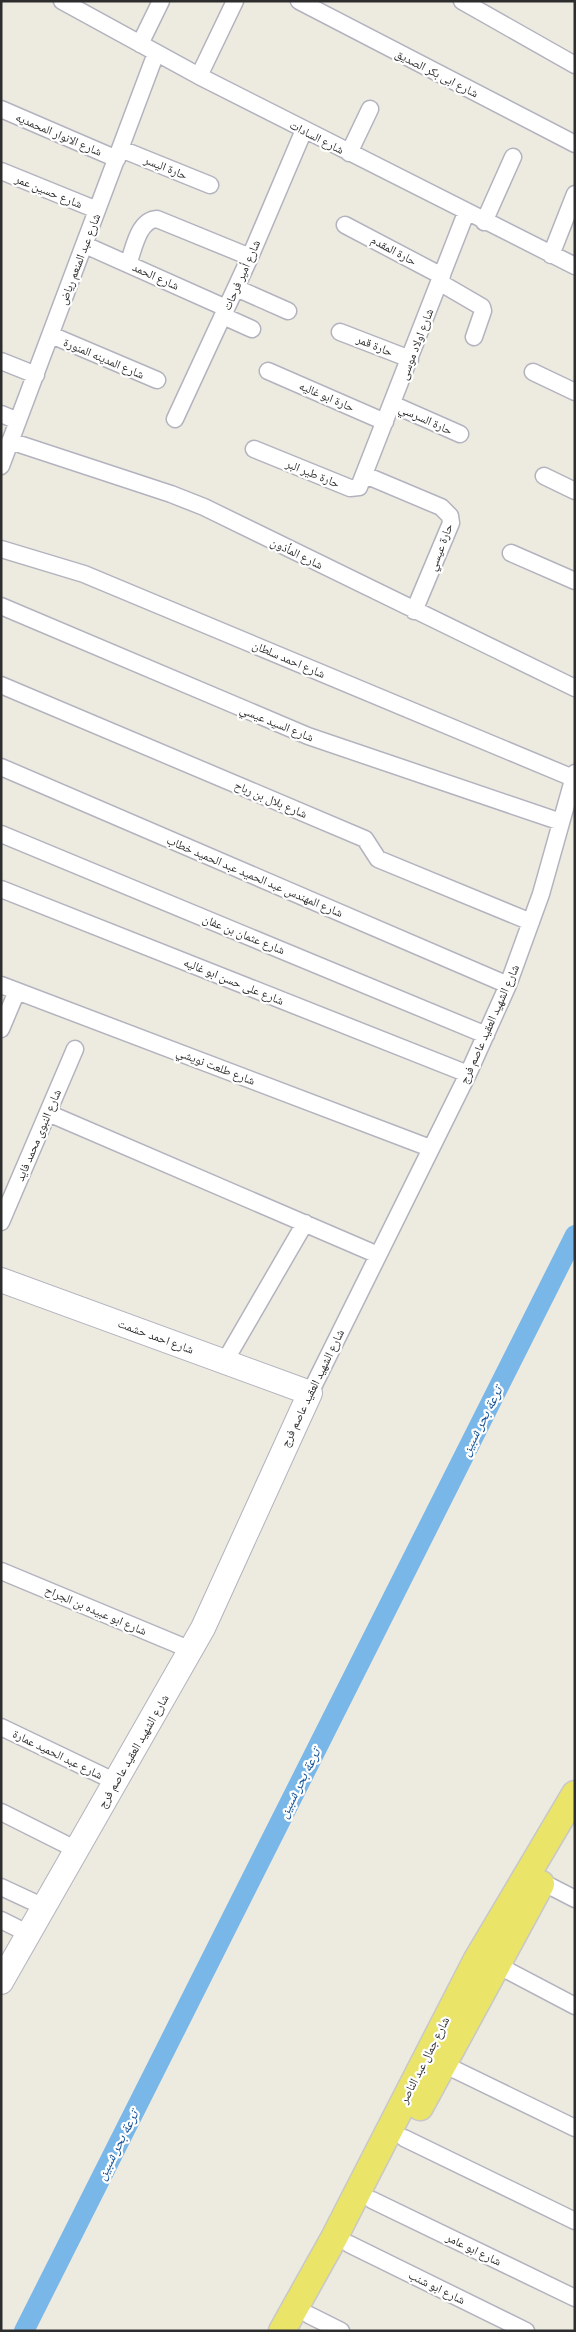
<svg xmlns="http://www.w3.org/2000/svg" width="576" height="2332" font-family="Ubuntu,'Noto Naskh Arabic',sans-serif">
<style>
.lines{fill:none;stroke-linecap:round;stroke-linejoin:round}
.canal{stroke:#79b7e9;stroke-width:20}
.street-casing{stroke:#b3b3bf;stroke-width:19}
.secondary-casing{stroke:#b3b3bf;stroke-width:26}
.primary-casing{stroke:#c8c8c8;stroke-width:29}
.street{stroke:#fff;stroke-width:16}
.secondary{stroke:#fff;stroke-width:24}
.primary{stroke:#eae468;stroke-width:26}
.labels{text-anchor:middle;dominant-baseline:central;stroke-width:4.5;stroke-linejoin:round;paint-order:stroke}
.street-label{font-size:12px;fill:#2d2d2d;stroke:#fff}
.water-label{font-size:14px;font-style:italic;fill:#145399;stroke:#fff}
</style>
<rect width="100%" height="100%" fill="#edeae0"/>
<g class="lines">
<path class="canal" d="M 24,2331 L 575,1235"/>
<g class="street-casing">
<path id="street" d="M 62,1 L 199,76 L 575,266
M 299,1 L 575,144
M 462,1 L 575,65
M 140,44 L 161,1
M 199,76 L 235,1
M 1,109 L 117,159
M 121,149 L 210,185
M 349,153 L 370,109
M 1,171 L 97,210
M 484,222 L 513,157
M 345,225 L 442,276
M 85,245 L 226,308
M 551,255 L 575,194
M 128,264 C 134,249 138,220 157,219 L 250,257
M 439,282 L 482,307 L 483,311 L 474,337
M 236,288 L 288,311
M 223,316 L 252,329
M 340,332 L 410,359
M 51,335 L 157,380
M 1,361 L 36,375
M 268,371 L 385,422
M 533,372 L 575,392
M 392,404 L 460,434
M 1,414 L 18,421
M 175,419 L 250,257 L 304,130
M 10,441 L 171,494 L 204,507 L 575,688
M 254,449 L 350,488 L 359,487 L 466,213
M 1,466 L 156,53
M 365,475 L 441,507 L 450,516 L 451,523 L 414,611
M 544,476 L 575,491
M 1,549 L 84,574 L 573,778
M 511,553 L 575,581
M 1,606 L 308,736 L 561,822
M 1,685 L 365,839 L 378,859 L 531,922
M 1,767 L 508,985
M 1,834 L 486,1035
M 1,889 L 468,1074
M 1,985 L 430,1148
M 1,1029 L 17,991
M 48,1113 L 378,1255
M 1,1222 L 75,1049
M 225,1361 L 305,1223
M 310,1393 L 468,1074 L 508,985 L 541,894 L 575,773
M 1,1571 L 191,1650
M 1,1727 L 116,1782
M 1,1812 L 77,1850
M 542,1882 L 575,1899
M 1,1887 L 44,1907
M 1,1920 L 29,1934
M 497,1965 L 575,2006
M 435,2060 L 575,2128
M 404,2138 L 575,2221
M 372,2200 L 575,2298
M 349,2244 L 526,2331
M 309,2315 L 341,2331"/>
</g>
<g class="secondary-casing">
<path id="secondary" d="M 1,1280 L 310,1393 L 203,1628 L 1,1982"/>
</g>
<g class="primary-casing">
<path id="primary" d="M 420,2107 L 541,1884
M 282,2331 L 334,2238 L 476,1961 L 575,1794"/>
</g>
<use href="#street" class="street"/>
<use href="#secondary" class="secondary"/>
<use href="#primary" class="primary"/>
</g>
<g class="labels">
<g class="street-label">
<text transform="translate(437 73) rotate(27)">شارع ابى بكر الصديق</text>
<text transform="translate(59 134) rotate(23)">شارع الانوار المحمديه</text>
<text transform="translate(317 137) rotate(27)">شارع السادات</text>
<text transform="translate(166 167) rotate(22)">حارة اليسر</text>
<text transform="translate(49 191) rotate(22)">شارع حسين عمر</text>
<text transform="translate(394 250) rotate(28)">حارة المقدم</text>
<text transform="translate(79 259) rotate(-69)">شارع عبد المنعم رياض</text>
<text transform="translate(241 275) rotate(-66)">شارع أمير فرحات</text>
<text transform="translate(156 276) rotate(24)">شارع الحمد</text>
<text transform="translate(416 344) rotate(-69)">شارع اولاد موسى</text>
<text transform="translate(375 345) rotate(22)">حارة قمر</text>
<text transform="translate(104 358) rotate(23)">شارع المدينه المنورة</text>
<text transform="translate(327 396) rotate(23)">حارة ابو غاليه</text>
<text transform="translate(426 419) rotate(24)">حارة السرسي</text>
<text transform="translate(313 473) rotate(22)">حارة طير البر</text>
<text transform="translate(440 547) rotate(-69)">حارة عيسي</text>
<text transform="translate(297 553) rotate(26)">شارع المأذون</text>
<text transform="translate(289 659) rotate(23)">شارع احمد سلطان</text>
<text transform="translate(277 723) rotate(22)">شارع السيد عيسي</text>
<text transform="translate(271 799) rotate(23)">شارع بلال بن رباح</text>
<text transform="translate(255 876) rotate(23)">شارع المهندس عبد الحميد عبد الحميد خطاب</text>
<text transform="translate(244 934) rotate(22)">شارع عثمان بن عفان</text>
<text transform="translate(234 981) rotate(22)">شارع على حسن ابو غاليه</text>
<text transform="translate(489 1024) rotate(-66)">شارع الشهيد العقيد عاصم فرج</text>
<text transform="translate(216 1066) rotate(21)">شارع طلعت نويشي</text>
<text transform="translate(38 1135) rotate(-67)">شارع النبوى محمد فايد</text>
<text transform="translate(156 1336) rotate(20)">شارع احمد حشمت</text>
<text transform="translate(312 1388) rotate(-64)">شارع الشهيد العقيد عاصم فرج</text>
<text transform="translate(96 1610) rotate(23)">شارع ابو عبيده بن الجراح</text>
<text transform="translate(133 1751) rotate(-60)">شارع الشهيد العقيد عاصم فرج</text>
<text transform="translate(58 1754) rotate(26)">شارع عبد الحميد عمارة</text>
<text transform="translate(424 2060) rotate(-63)">شارع جمال عبد الناصر</text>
<text transform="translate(474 2249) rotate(26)">شارع ابو عامر</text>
<text transform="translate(437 2287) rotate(26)">شارع ابو شنب</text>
</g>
<g class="water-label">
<text transform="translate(481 1421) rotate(-63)">ترعة بحر شبين</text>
<text transform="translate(299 1783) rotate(-63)">ترعة بحر شبين</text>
<text transform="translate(117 2145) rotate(-63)">ترعة بحر شبين</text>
</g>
</g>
<rect width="576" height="2332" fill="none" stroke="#2d2d2d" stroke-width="5"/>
</svg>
